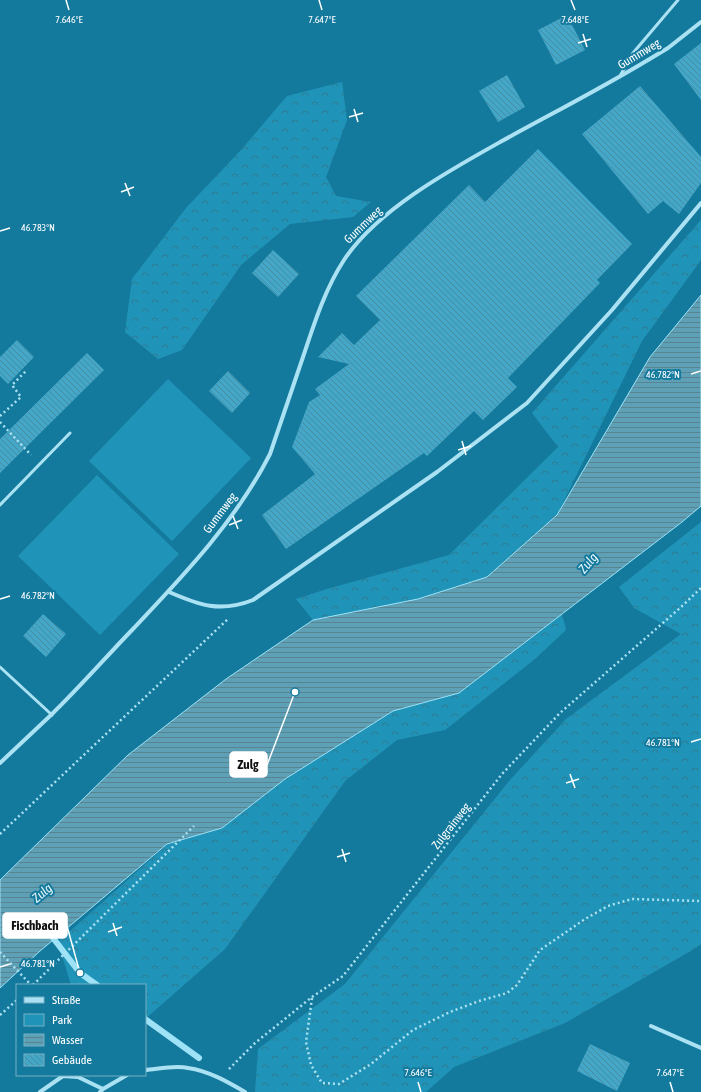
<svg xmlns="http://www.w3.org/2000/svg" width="701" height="1092" font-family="'Asap Condensed',sans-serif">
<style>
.forest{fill:url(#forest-crowns)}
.park{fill:#2094b8}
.water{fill:url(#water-rules);stroke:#9de2f6}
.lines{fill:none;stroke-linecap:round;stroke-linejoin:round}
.stream{stroke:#9de2f6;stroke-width:6}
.building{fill:url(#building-back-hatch)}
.path{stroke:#abe2f3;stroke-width:2.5;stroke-dasharray:2 3;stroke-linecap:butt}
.lane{stroke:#abe2f3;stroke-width:3}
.street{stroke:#abe2f3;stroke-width:4}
.ticks{fill:none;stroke:#fff;stroke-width:1.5}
.labels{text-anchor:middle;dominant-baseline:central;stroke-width:4;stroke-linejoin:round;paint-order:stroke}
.street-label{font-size:12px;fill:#fff;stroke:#147a9d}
.water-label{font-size:13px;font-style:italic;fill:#eaf9fe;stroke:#147a9d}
.ticks-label{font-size:10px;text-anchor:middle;fill:#fff;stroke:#147a9d;stroke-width:4;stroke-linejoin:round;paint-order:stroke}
.leader{fill:none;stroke:#fff;stroke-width:1.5}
.callout-dot{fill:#fff;stroke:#147a9d;stroke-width:1.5}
.callout{fill:#fff;stroke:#fff;stroke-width:1.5}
.callout-label{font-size:13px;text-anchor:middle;font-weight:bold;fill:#111}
</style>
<defs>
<pattern id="forest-crowns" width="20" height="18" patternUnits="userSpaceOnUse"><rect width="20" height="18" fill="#2094b8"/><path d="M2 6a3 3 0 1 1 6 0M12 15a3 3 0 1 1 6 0" fill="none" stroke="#2f7b92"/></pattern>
<pattern id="water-rules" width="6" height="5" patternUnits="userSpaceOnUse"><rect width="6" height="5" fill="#5ea0b6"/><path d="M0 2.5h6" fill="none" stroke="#588391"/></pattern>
<pattern id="building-back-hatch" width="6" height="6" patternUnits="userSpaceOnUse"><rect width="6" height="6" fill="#45a7c7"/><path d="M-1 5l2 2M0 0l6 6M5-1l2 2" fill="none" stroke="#478ca2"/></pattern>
</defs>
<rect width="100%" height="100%" fill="#147a9d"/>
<path class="forest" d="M 342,82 L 347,120 L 326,177 L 336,196 L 371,202 L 353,217 L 290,224 L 241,265 L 182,350 L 158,359 L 125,332 L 132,279 L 186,208 L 241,150 L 287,96 Z
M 701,220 L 701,260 L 642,341 L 557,515 L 487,578 L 418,599 L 313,620 L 296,599 L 327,589 L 449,555 L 558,447 L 532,413 Z
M 701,522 L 701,944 L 696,948 L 565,1023 L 454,1067 L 426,1092 L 255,1092 L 258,1049 L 345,984 L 510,780 L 566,719 L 681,634 L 634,608 L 619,587 Z
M 562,614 L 566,630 L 535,659 L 445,730 L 397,740 L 345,781 L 225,949 L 145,1019 L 145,985 L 71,985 L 58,942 L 168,844 L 222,828 L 285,779 L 393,711 L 459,693 Z"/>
<path class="park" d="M 168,379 L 251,458 L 172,541 L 89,461 Z
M 97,475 L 179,554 L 100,635 L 18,556 Z"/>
<path class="water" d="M 701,295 L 701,506 L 682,522 L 459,693 L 393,711 L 285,779 L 222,828 L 167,844 L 40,951 L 0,988 L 0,880 L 128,755 L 226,679 L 313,620 L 418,599 L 487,577 L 557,515 L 650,357 Z"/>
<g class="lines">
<path class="stream" d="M 50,934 L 80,973 L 97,985
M 145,1019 L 199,1058"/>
</g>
<path class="building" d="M 567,15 L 585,50 L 556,65 L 538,30 Z
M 701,43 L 701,100 L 674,64 Z
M 507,75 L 525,107 L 498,122 L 479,91 Z
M 640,86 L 701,157 L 701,183 L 679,214 L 663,201 L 648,214 L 582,134 Z
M 538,149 L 632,244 L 597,280 L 600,283 L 508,378 L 517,387 L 483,420 L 474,411 L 427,456 L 424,453 L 286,549 L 262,515 L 315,474 L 292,447 L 309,402 L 320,395 L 315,389 L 349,364 L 318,357 L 342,333 L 354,345 L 380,320 L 356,296 L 469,185 L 485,202 Z
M 273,250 L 299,274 L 278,297 L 252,273 Z
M 17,340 L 34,357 L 8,384 L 0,376 L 0,357 Z
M 87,353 L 104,370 L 0,473 L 0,439 Z
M 228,371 L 250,393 L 232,413 L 209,391 Z
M 43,614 L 66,634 L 46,657 L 23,636 Z
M 590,1044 L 630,1063 L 617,1091 L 577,1071 Z"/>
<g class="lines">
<path class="path" d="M 0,416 L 21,397 L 12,385 L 26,371
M 0,422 L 31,455
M 0,834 L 228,619
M 0,952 L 31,985
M 33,985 L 194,826
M 312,998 L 306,1042 L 311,1065 L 322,1083 L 339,1084 L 371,1064 L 413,1030 L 450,1012 L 479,1001 L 507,993 L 517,985 L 540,950 L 585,919 L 608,906 L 632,899 L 701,901
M 0,1015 L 17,1000
M 229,1069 L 255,1043 L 312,997 L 343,976 L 502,774 L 560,713 L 680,608 L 701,588"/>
<path class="lane" d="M 620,76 L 633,53 L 678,0
M 0,505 L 70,433
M 0,667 L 52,715"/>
<path class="street" d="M 169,592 C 199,605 220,613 253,600 L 437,472 L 527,403 L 612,310 L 701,203
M 0,763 C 17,747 34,731 51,715 C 79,688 105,658 132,630 C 183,576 236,521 270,454 C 281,422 292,389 303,357 C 314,324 325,289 344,260 C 377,210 450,170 502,141 C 551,114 600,89 648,60 L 668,48 L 701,22
M 651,1026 L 701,1048
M 145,1070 C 158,1069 175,1065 188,1068 C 209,1071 228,1082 245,1092
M 40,1092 L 63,1076 L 78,1077 L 103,1089
M 100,1092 L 103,1089 L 127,1075"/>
</g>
<path class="ticks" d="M 66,0 L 69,10M 319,0 L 322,10M 571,0 L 575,10M 583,34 L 587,47M 578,43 L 591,39M 354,109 L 358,122M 349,117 L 363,113M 125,183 L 130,196M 121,192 L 134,187M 0,231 L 10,228M 691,374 L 701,371M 462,441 L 466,455M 458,450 L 471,446M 233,516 L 238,529M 229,525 L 242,520M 0,599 L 10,596M 691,742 L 701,739M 570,774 L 575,788M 566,783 L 579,779M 342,849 L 346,862M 337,857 L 350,853M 113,923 L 117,936M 108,932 L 122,927M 0,967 L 10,964M 418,1082 L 421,1092M 670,1082 L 673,1092"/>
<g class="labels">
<g class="street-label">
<text transform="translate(639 54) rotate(-31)">Gummweg</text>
<text transform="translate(363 225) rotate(-44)">Gummweg</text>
<text transform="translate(220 513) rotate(-53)">Gummweg</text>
<text transform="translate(451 826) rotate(-52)">Zulgrainweg</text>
</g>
<g class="water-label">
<text transform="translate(588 563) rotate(-50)">Zulg</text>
<text transform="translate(42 893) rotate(-40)">Zulg</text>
</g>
</g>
<g class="ticks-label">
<text x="69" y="23">7.646°E</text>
<text x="322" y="23">7.647°E</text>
<text x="575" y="23">7.648°E</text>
<text x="38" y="231">46.783°N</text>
<text x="663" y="378">46.782°N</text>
<text x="38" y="599">46.782°N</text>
<text x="663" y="746">46.781°N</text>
<text x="38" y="967">46.781°N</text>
<text x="418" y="1076">7.646°E</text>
<text x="670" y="1076">7.647°E</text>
</g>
<path class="leader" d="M295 692L267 765M80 973L67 926"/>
<g class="callout-dot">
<circle cx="295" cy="692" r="4"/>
<circle cx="80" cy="973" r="4"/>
</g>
<g class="callout">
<rect x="230" y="752" width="37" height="25" rx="4"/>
<rect x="3" y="913" width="64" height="25" rx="4"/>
</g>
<g class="callout-label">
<text x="248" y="769">Zulg</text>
<text x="35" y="930">Fischbach</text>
</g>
<rect x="16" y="984" width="130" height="92" fill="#147a9d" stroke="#72afc4"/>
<rect x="24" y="997" width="20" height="6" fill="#abe2f3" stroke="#72afc4"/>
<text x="52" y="1004" font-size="12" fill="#ffffff">Straße</text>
<rect x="24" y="1014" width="20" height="12" fill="#2094b8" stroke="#72afc4"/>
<text x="52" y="1024" font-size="12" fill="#ffffff">Park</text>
<rect x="24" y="1034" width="20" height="12" fill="url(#water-rules)" stroke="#72afc4"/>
<text x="52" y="1044" font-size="12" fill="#ffffff">Wasser</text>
<rect x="24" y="1054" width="20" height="12" fill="url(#building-back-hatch)" stroke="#72afc4"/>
<text x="52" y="1064" font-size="12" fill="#ffffff">Gebäude</text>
</svg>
